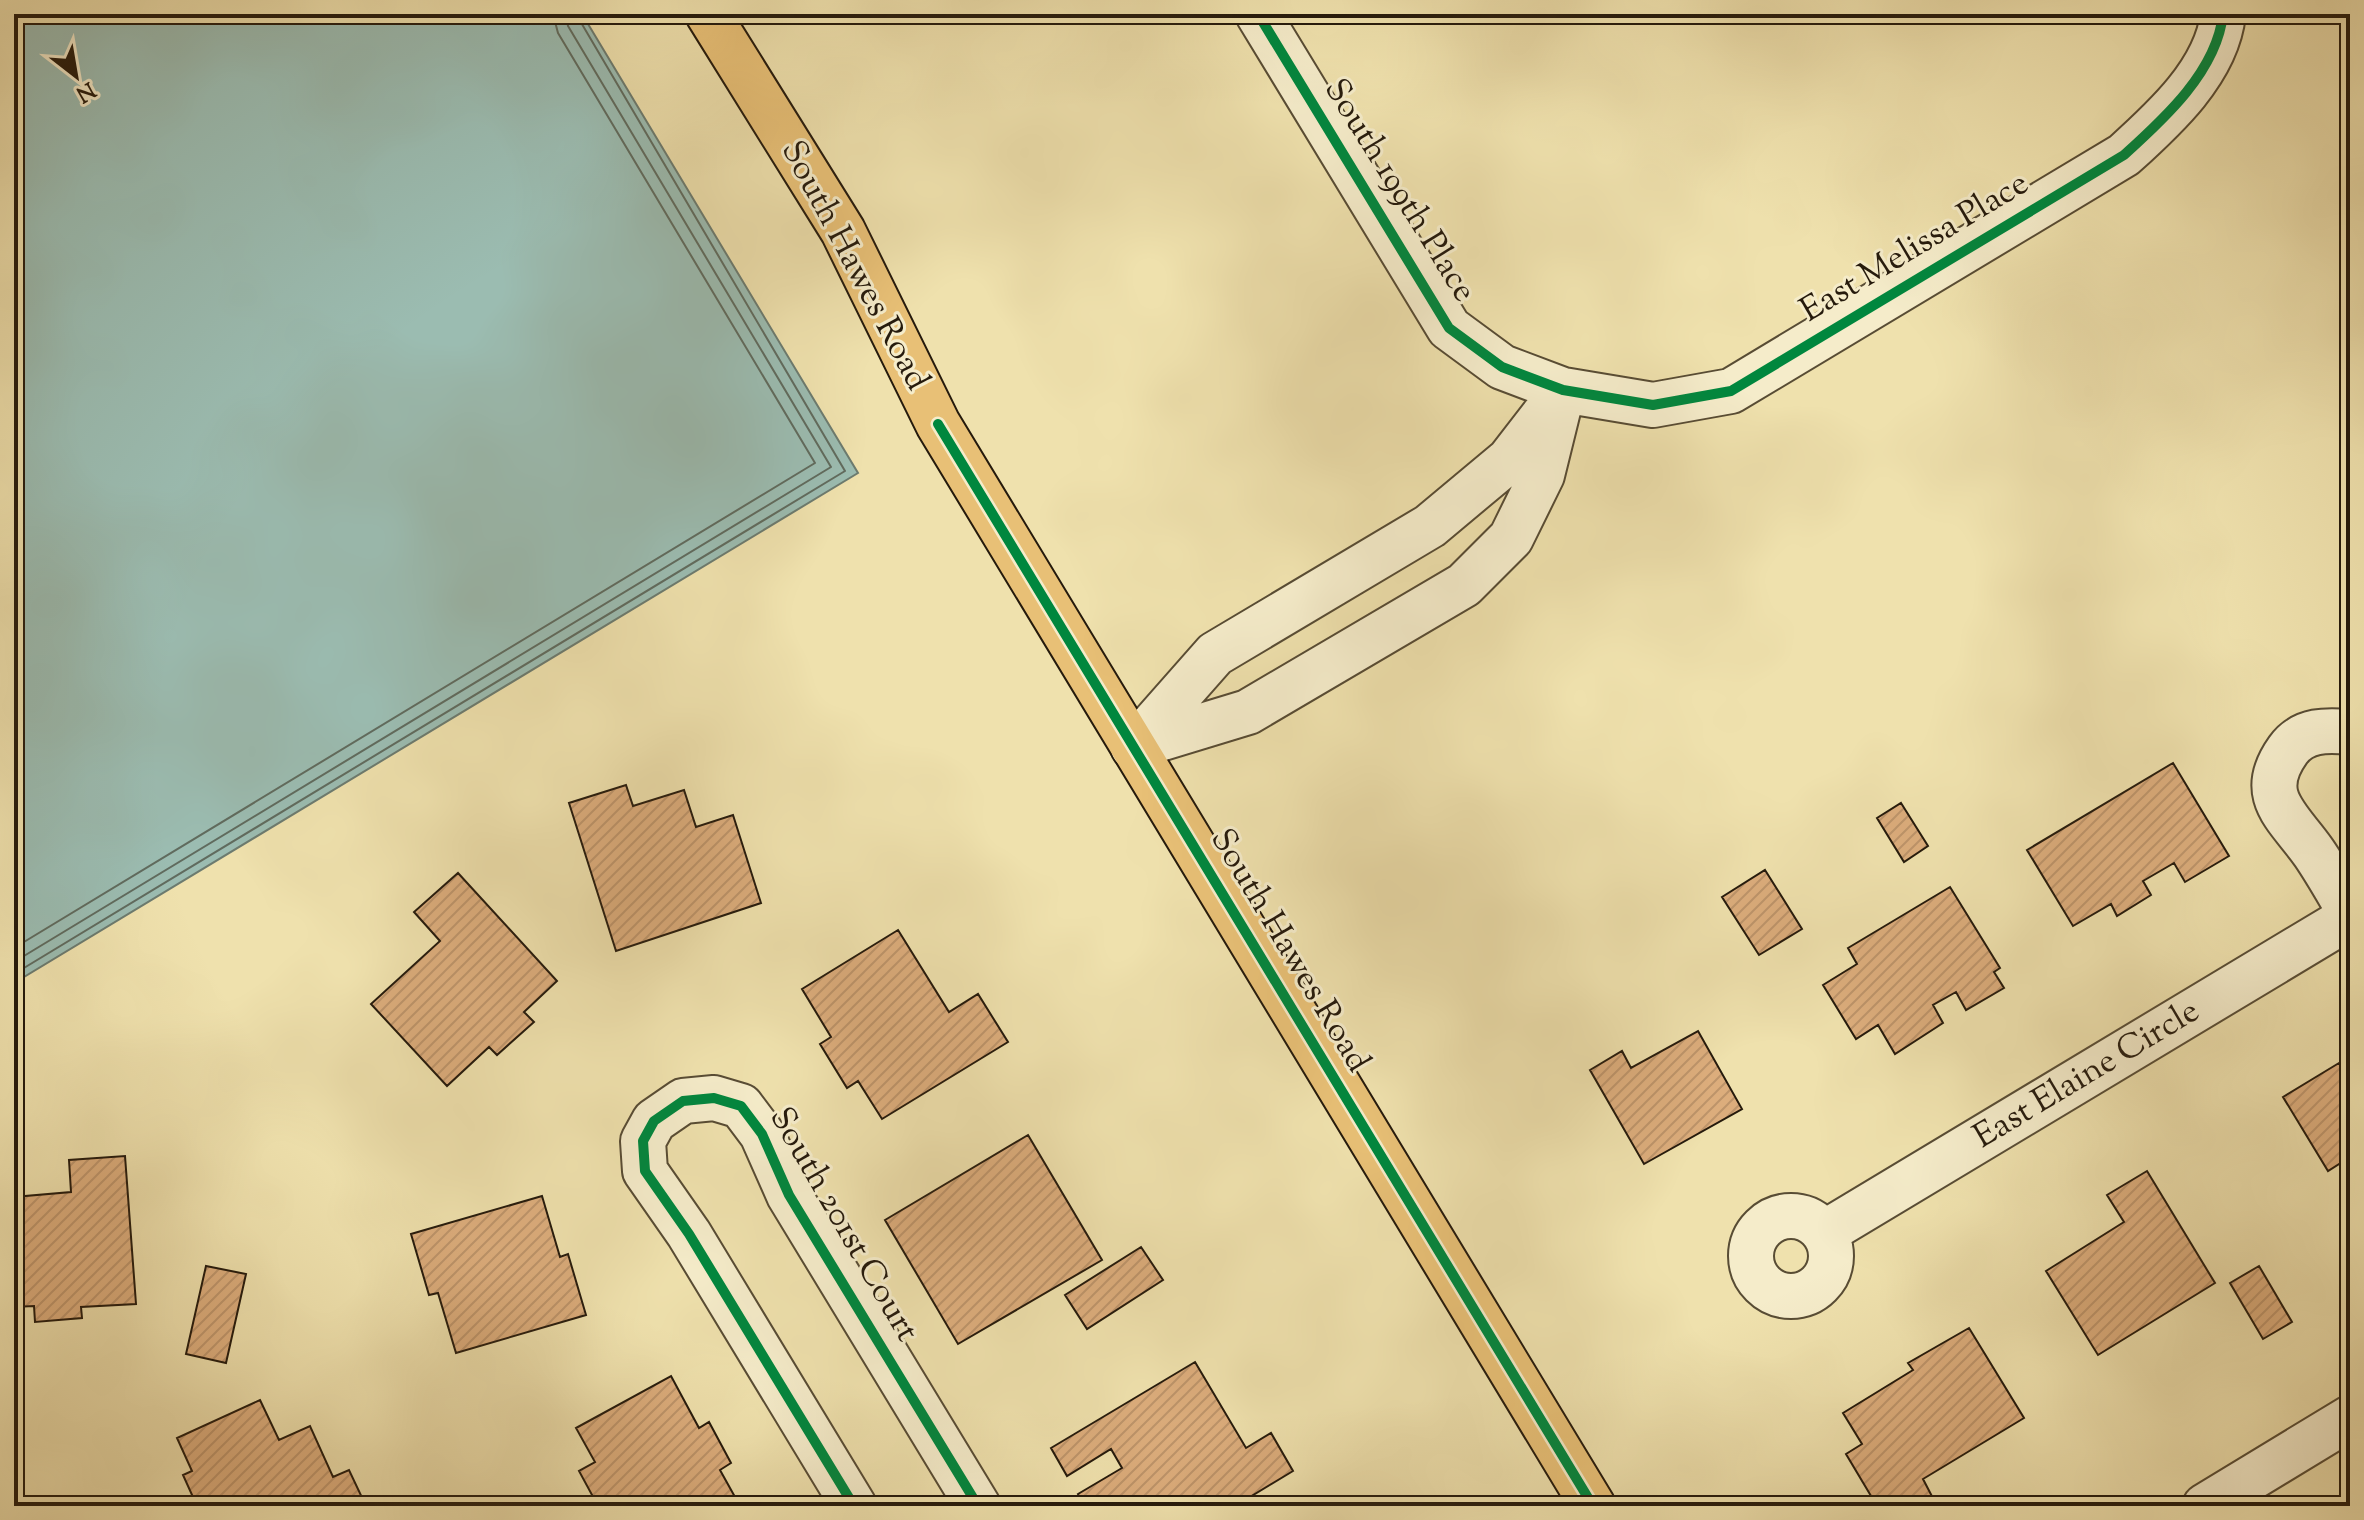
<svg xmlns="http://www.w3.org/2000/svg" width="2364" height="1520" font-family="'Sorts Mill Goudy',serif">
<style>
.water{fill:#9bbcb1;stroke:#6c7b6f;stroke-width:2}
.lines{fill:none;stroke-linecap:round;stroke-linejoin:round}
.shore{stroke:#606b5e;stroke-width:2}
.building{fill:url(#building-hatch);stroke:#251a0c;stroke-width:2}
.minor-casing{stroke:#584c34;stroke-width:48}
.major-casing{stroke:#251a0c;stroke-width:48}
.minor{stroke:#f5ecca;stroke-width:44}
.major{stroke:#e8c076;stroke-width:44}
.cycleway-casing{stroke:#f5ecca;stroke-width:15}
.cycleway{stroke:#00873e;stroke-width:10}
.labels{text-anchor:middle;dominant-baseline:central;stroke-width:6;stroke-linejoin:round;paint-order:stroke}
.street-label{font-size:34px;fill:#251a0c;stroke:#f5ecca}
</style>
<defs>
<pattern id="building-hatch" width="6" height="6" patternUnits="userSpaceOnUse" patternTransform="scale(2)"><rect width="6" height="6" fill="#dcad7c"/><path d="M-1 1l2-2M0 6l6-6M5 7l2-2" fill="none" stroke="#bd946a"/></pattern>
</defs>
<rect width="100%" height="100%" fill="#efe1ad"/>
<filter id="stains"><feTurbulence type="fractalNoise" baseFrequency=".0025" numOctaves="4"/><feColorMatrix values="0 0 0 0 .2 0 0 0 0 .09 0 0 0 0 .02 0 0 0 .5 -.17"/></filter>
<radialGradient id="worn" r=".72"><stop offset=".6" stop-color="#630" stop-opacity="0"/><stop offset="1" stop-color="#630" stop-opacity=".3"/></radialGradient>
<path class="water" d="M 14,14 L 582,14 L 858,473 L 14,983 Z"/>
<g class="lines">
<path class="shore" d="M 14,948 L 815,463 L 558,33 L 553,14
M 14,962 L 831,467 L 568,26 L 566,14
M 14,974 L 845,471 L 576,14"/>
</g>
<path class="building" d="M 2173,763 L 2229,856 L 2185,882 L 2174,863 L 2143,881 L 2151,895 L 2117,916 L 2111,904 L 2073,926 L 2027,850 Z
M 626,785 L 633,806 L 684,790 L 696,827 L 733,815 L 761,903 L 616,951 L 569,803 Z
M 1901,803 L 1928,846 L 1904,862 L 1877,818 Z
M 1765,870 L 1802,929 L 1759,955 L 1722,897 Z
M 458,873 L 557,981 L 524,1012 L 534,1022 L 497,1055 L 489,1047 L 447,1086 L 371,1004 L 440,941 L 414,912 Z
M 1950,887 L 2000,968 L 1994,972 L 2004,988 L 1966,1010 L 1956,992 L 1933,1005 L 1943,1023 L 1895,1054 L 1878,1025 L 1856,1039 L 1823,985 L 1857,964 L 1848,948 Z
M 898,930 L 949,1012 L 978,994 L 1008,1042 L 882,1119 L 858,1081 L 847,1088 L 820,1044 L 831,1037 L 802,989 Z
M 1698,1031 L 1742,1109 L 1644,1164 L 1590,1070 L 1622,1051 L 1631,1068 Z
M 2339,1063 L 2347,1075 L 2350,1073 L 2350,1157 L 2328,1171 L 2283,1097 Z
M 1028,1135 L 1102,1260 L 958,1344 L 885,1220 Z
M 125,1156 L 136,1304 L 81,1307 L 82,1318 L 35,1322 L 34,1306 L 14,1307 L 14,1197 L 71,1192 L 69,1160 Z
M 2147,1171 L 2215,1283 L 2098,1355 L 2046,1271 L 2124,1222 L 2107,1195 Z
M 542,1196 L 560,1257 L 568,1254 L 586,1315 L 456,1353 L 438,1293 L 429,1295 L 411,1234 Z
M 1141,1247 L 1163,1280 L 1087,1329 L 1065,1295 Z
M 206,1266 L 246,1274 L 226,1363 L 186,1354 Z
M 2259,1266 L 2292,1322 L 2263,1339 L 2230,1283 Z
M 1969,1328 L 2024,1418 L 1923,1479 L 1937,1506 L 1877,1506 L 1846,1454 L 1862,1444 L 1843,1413 L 1913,1370 L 1908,1363 Z
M 1195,1362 L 1246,1448 L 1271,1433 L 1293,1471 L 1235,1506 L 1085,1506 L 1078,1494 L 1122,1468 L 1111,1449 L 1067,1476 L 1051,1448 Z
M 671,1376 L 699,1428 L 709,1422 L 731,1463 L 720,1470 L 740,1506 L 598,1506 L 579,1471 L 595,1462 L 576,1428 Z
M 260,1400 L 279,1440 L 310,1426 L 333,1477 L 349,1470 L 366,1506 L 197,1506 L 183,1475 L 192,1471 L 177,1438 Z"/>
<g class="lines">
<g class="minor-casing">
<path id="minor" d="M 1258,14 L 1449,328 L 1502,367 L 1563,390 L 1653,405 L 1731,391 L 2124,155 C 2164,119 2217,71 2223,14
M 2350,732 C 2327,730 2303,729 2288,750 C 2255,796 2289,817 2314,853 C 2327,872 2338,892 2350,912
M 1133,747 L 1248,712 L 1464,585 L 1511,538 L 1542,475 L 1563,390
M 1133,747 L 1215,654 L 1430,526 L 1509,460 L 1553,403
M1751 1256a40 40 0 1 1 80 0a40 40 0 1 1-80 0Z
M 1824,1233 L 2350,917
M 854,1506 L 689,1234 L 645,1171 L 643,1141 L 654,1121 L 683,1101 L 714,1098 L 741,1106 L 762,1134 L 789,1195 L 978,1506
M 2205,1506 L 2350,1418"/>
</g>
<g class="major-casing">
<path id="major" d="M 708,14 L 843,231 L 938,424 L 1593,1506"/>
</g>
<use href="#minor" class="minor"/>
<use href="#major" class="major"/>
<g class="cycleway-casing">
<path id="cycleway" d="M 1258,14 L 1449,328 L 1502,367 L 1563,390 L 1653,405 L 1731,391 L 2124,155 C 2164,119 2217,71 2223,14
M 938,424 L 1593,1506
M 854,1506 L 689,1234 L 645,1171 L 643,1141 L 654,1121 L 683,1101 L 714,1098 L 741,1106 L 762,1134 L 789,1195 L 978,1506"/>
</g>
<use href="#cycleway" class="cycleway"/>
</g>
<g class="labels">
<g class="street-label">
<text transform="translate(1399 191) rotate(58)">South 199th Place</text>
<text transform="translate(1915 248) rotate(-31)">East Melissa Place</text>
<text transform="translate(854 266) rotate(62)">South Hawes Road</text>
<text transform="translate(1289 951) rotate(59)">South Hawes Road</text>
<text transform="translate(2087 1075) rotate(-31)">East Elaine Circle</text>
<text transform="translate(843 1225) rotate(60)">South 201st Court</text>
</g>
</g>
<rect width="2364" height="1520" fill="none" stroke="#efe1ad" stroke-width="48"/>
<rect x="16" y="16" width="2332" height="1488" fill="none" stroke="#251a0c" stroke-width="4"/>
<rect x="24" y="24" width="2316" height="1472" fill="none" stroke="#251a0c" stroke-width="2"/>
<g transform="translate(76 76) rotate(149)" stroke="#f5ecca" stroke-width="6" paint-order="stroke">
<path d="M0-6L14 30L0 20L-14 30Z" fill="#251a0c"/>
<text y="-12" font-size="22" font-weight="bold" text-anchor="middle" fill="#251a0c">N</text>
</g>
<rect width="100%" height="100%" filter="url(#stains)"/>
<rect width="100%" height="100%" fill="url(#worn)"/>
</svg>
